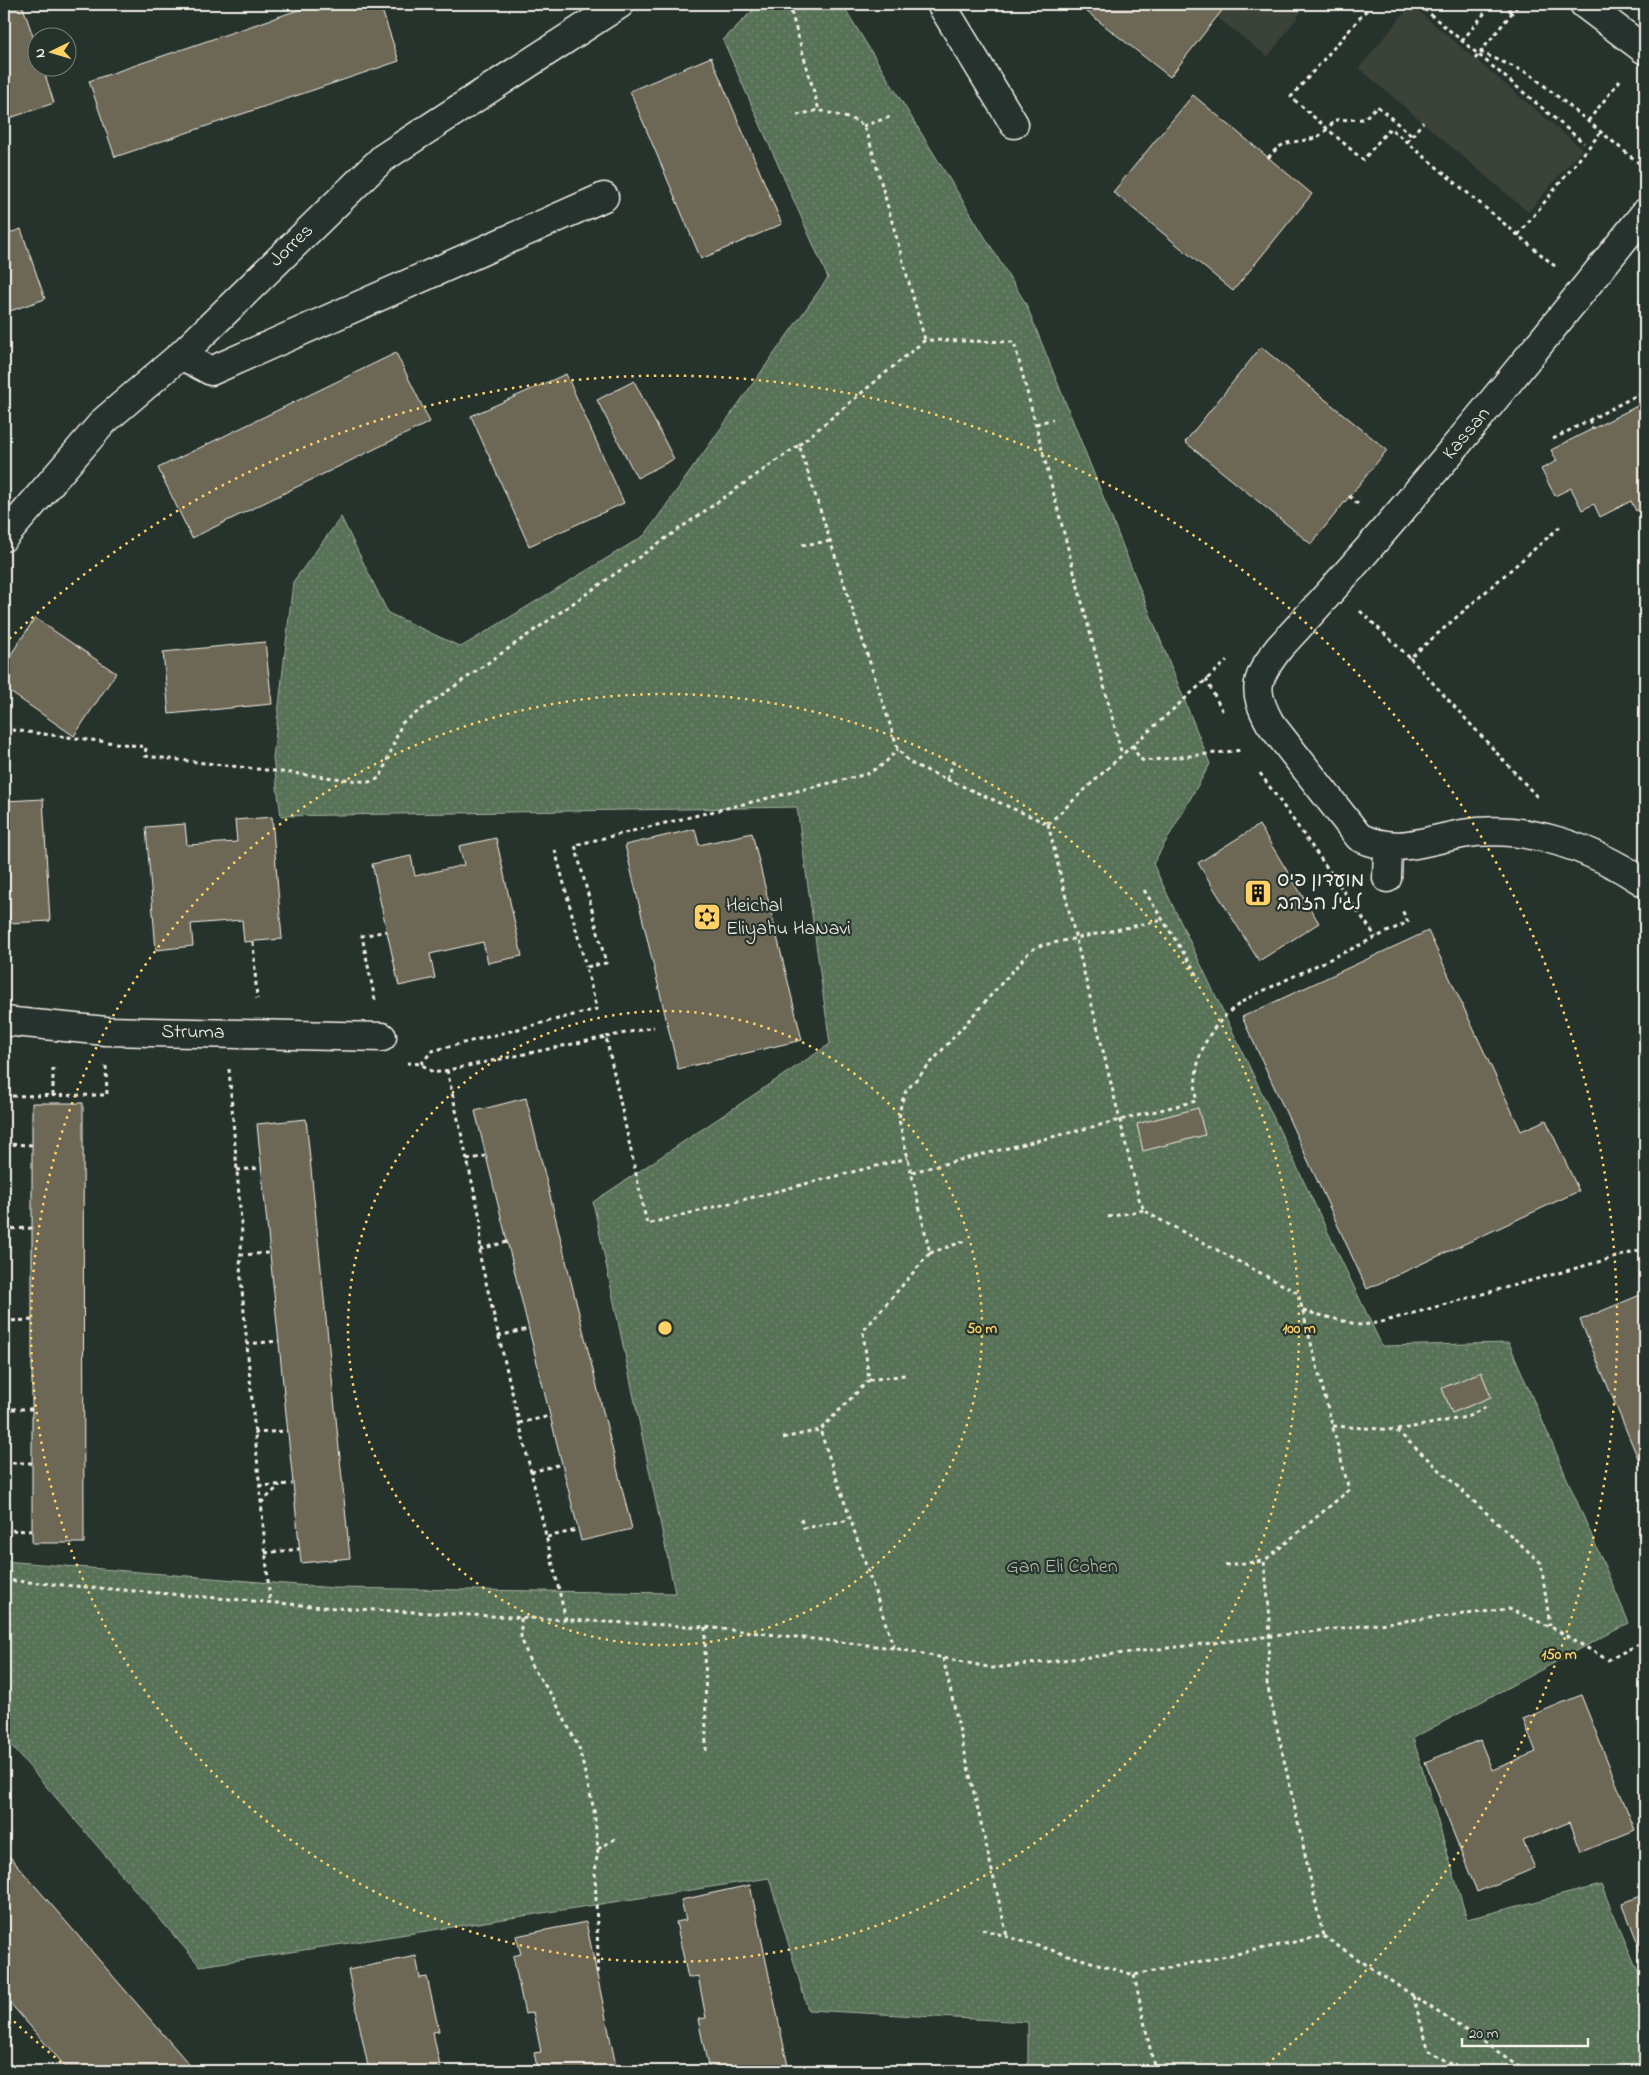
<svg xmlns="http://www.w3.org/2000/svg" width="1649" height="2075" font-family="'Indie Flower','Playpen Sans Hebrew',sans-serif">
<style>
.built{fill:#3b4339}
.park{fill:url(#park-dots);stroke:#a6b2a0}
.building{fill:#6d6856;stroke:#f4f1e8}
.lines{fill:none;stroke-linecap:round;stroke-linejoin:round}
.minor-casing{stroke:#f4f1e8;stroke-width:31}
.path{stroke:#f4f1e8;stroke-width:3;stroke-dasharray:4 4;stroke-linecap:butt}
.minor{stroke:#26332d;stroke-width:28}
.path-bridge{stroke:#f4f1e8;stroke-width:3;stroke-dasharray:4 4;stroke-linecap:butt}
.ring{fill:none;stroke:#ffd166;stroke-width:2.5;stroke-dasharray:2.5 5}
.labels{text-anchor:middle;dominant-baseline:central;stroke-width:4.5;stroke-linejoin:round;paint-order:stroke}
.street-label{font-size:20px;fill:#f4f1e8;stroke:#26332d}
.poi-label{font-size:20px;fill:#f4f1e8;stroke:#26332d;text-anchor:start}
.park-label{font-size:20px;fill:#b6beae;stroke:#26332d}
.centre{fill:#ffd166;stroke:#26332d;stroke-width:2.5}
.ring-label{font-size:15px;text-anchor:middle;font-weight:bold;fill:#ffd166;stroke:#26332d;stroke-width:4.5;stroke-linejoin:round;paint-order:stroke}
</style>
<defs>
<pattern id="park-dots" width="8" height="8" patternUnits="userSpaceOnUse" patternTransform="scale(1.25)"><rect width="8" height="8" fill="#587258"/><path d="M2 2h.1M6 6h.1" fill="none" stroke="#718770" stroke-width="1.8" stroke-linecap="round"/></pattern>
</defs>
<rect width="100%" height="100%" fill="#26332d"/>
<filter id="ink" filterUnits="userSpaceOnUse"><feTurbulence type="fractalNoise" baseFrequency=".02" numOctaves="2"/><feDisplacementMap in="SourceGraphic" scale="10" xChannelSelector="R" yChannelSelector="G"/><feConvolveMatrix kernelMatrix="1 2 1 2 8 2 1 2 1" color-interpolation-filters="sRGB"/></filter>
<g filter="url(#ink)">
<path class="built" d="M 1200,4 L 1307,4 L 1268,57 Z
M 1411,5 L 1582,149 L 1528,212 L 1359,68 Z"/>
<path class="park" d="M 759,4 L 842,4 L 1026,304 L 1210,764 L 1153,864 L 1382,1346 L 1509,1343 L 1629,1623 L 1413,1738 L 1467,1919 L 1601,1885 L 1645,1988 L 1645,2071 L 1028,2071 L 1028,2022 L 808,2010 L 769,1878 L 200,1966 L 4,1737 L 4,1561 L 334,1588 L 675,1593 L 593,1202 L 830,1044 L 797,807 L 281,816 L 273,758 L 293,582 L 341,517 L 388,613 L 461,647 L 645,535 L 828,278 L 723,40 Z"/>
<path class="building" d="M 4,4 L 22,4 L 38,51 L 38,68 L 43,68 L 54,103 L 4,120 Z
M 316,4 L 380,4 L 399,61 L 115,157 L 89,81 Z
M 1077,4 L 1227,4 L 1170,77 Z
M 711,57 L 782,224 L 701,259 L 630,91 Z
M 1193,95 L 1312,194 L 1233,291 L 1113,192 Z
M 21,229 L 45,299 L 4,313 L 4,235 Z
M 1261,347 L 1387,450 L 1311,544 L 1185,442 Z
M 396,353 L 430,422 L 192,538 L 158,468 Z
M 566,374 L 624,503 L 529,546 L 471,416 Z
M 634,381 L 674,459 L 637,478 L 597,400 Z
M 1645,402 L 1645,506 L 1636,511 L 1631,501 L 1600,517 L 1594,504 L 1582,510 L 1571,488 L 1555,496 L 1541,469 L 1557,461 L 1551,450 Z
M 35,618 L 116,673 L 74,736 L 4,688 L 4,665 Z
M 265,642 L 272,704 L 169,714 L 163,652 Z
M 43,799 L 50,921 L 10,923 L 8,900 L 4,901 L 5,801 Z
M 272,817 L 282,939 L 244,942 L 242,920 L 191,924 L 193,946 L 156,950 L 146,827 L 185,824 L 187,845 L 237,842 L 235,820 Z
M 1259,825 L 1319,923 L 1259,961 L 1198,863 Z
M 695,829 L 699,845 L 752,833 L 802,1040 L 678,1069 L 625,845 Z
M 496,838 L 522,956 L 488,963 L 483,942 L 430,954 L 435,978 L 399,986 L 372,864 L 411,856 L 415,876 L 464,865 L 459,846 Z
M 1428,931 L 1521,1131 L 1546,1120 L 1579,1191 L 1367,1289 L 1242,1017 Z
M 526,1098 L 632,1529 L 581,1541 L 475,1111 Z
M 32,1103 L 83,1103 L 84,1543 L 32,1543 Z
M 1198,1108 L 1205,1135 L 1143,1151 L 1137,1124 Z
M 306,1119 L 350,1558 L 301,1563 L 257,1124 Z
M 1645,1293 L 1645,1475 L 1580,1320 Z
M 1481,1372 L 1491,1397 L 1452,1413 L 1442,1388 Z
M 1581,1695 L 1635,1830 L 1581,1852 L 1570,1822 L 1523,1841 L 1535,1868 L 1477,1892 L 1425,1762 L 1480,1740 L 1492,1770 L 1536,1752 L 1523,1719 Z
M 4,1850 L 195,2071 L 69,2071 L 4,1996 Z
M 750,1885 L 789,2071 L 709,2071 L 698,2019 L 706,2018 L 698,1976 L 688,1978 L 676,1922 L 686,1920 L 681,1900 Z
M 1645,1894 L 1645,1961 L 1622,1903 Z
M 586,1922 L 617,2071 L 538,2071 L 534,2053 L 541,2052 L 533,2012 L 525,2014 L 513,1956 L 521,1954 L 516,1936 Z
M 416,1956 L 420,1978 L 427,1977 L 439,2031 L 433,2032 L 441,2071 L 449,2071 L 369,2071 L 348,1970 Z"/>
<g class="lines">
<g class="minor-casing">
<path id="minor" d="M 941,4 L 1014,124
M 1584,4 L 1645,50
M 1645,213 C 1526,361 1408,509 1279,648 C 1256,678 1251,689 1270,723 L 1359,837 C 1397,855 1423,841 1462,834 C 1526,823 1593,848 1645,883
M 181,355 L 211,371 L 604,197
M 4,537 L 104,421 L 181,355 L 383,158 L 620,4
M 1387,878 L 1388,847
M 4,1021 L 106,1031 L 382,1037"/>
</g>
<path class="path" d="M 789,4 L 819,110 L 858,121 L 867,132 L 925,340
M 1372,4 L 1291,97 L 1363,160 L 1390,128 L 1556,267
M 1418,4 L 1467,45
M 1502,4 L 1512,12
M 1462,41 L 1492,4
M 1480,52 L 1530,74 L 1645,168
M 1475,59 L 1519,4
M 797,115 L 819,110
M 1588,121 L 1621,79
M 863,126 L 890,117
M 1407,142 L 1423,122
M 1268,158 C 1286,136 1293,145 1314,138 C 1323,135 1330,126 1335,120 L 1364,119 L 1377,106 L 1412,136
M 1518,235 L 1601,132
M 1589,420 L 1593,429
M 1036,424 L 1053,419
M 1553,439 L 1645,391
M 799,445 L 925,340 L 1014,342 L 1122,755
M 1349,496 L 1358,504
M 802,545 L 831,541
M 1360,611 L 1410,658 L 1563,524
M 1410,658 L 1538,798
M 1206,679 L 1224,714
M 4,729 L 146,747 L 145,756 L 369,782 L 380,778 L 402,723 L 799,445 L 898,749 L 910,763 L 1048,824
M 1133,745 L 1139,758 L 1144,761 L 1243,750
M 1260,773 L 1376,937
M 947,779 L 955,759
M 1048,824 L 1139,1199 L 1144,1210 L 1153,1216 L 1298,1293 L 1349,1490 L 1264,1561 L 1270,1618 L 1267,1683 L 1323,1936
M 1048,824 L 1122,755 L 1227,661
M 555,850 L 586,967
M 1144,890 L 1200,979
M 253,942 L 257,999
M 375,1000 L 362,936 L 387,931
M 606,1037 L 654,1027
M 407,1063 L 421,1064 L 434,1073 L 606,1037 L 647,1224 L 908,1158
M 421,1064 L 432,1051 L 597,1009 L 586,967 L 606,963 L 575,845 L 867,774 L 884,764 L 898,749
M 229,1069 L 242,1234 L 240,1267 L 270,1602
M 447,1070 L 481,1222 L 480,1257 L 566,1620
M 4,1096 L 107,1095 L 106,1066
M 53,1096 L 53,1067
M 4,1144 L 32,1145
M 467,1160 L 485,1156
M 237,1170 L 261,1168
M 912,1172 L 1196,1101 C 1192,1055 1209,1023 1248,998 L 1408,922 L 1402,910
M 1108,1217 L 1144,1210
M 4,1229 L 33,1228
M 480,1249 L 507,1242
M 930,1253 L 968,1240
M 240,1255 L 269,1253
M 1303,1311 L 1360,1325 L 1378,1323 L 1645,1249
M 4,1321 L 33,1320
M 498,1336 L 528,1329
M 246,1344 L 279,1341
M 869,1380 L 905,1375
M 4,1409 L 32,1409
M 519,1423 L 550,1416
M 1333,1426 L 1396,1430 L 1541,1563 L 1550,1626
M 1397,1430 L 1467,1417 L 1486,1407
M 254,1433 L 287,1431
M 783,1438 L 820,1430
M 4,1463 L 32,1463
M 531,1472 L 562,1464
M 259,1486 L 292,1484
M 261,1503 L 280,1485
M 801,1519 L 804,1528 L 850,1520
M 4,1530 L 32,1531
M 547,1537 L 577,1530
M 265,1553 L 299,1549
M 1225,1565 L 1264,1561
M 4,1580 L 336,1608 L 705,1627 L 894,1648 L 993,1668 L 1509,1609 L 1551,1627 L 1608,1660 L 1645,1641
M 521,1618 L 521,1637 L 531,1665 L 554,1699 L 579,1748 L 594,1810 L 598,1849 L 595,1872 L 598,1955 L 597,1973
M 705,1627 L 706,1751
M 894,1648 L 820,1430 L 869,1380 L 863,1331 L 930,1253 L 899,1120 L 901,1104 L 906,1091 L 1030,951 L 1039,946 L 1163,920
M 943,1658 L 1007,1936
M 598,1849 L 618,1837
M 982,1929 L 1134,1975 L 1323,1936 L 1527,2071
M 1134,1975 L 1155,2071
M 1413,1996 L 1429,2051 L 1463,2071"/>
<use href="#minor" class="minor"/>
<path class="path-bridge" d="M 1467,45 L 1584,143"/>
</g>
</g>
<g class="ring">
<circle cx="665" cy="1328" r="317"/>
<circle cx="665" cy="1328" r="634"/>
<path d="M67 2067A951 951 0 0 1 4 2012M4 644A951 951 0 1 1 1263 2067"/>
</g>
<defs>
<g id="building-square" transform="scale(1.4375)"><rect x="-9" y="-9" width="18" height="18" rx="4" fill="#ffd166" stroke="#26332d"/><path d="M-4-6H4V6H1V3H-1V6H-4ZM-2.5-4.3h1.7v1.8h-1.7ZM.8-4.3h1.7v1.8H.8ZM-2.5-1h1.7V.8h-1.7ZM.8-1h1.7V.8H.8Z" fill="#111"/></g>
<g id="synagogue-square" transform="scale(1.4375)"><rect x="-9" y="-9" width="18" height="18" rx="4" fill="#ffd166" stroke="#26332d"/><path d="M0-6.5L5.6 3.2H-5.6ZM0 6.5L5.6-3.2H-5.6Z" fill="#111"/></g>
</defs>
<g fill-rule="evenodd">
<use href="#building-square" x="1258" y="893"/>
<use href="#synagogue-square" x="707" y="917"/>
</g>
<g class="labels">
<g class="street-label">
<text transform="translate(292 246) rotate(-44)">Jorres</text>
<text transform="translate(1467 434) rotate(-50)">Kassan</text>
<text transform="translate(193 1033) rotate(1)">Struma</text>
</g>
<g class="poi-label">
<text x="1277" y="881">מועדון פיס<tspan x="1277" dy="23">לגיל הזהב</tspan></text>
<text x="726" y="906">Heichal<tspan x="726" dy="23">Eliyahu HaNavi</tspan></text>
</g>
<g class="park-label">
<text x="1062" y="1567">Gan Eli Cohen</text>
</g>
</g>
<circle cx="665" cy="1328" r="8" class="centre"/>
<g class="ring-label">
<text x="982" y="1333">50 m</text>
<text x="1299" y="1333">100 m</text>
<text x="1559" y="1659">150 m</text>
</g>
<rect width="1649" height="2075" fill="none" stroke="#26332d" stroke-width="20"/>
<rect x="10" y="10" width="1629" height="2055" fill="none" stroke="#f4f1e8" stroke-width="2" filter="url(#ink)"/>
<g transform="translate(52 52) rotate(265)"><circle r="24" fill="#26332d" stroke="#787f78"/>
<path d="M0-4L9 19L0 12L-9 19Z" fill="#ffd166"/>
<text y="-8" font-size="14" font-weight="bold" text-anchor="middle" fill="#f4f1e8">N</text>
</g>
<path d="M1462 2038v8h126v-8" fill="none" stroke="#f4f1e8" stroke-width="2.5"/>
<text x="1469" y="2038" font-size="15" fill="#f4f1e8" stroke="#26332d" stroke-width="4" paint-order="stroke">20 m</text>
</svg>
